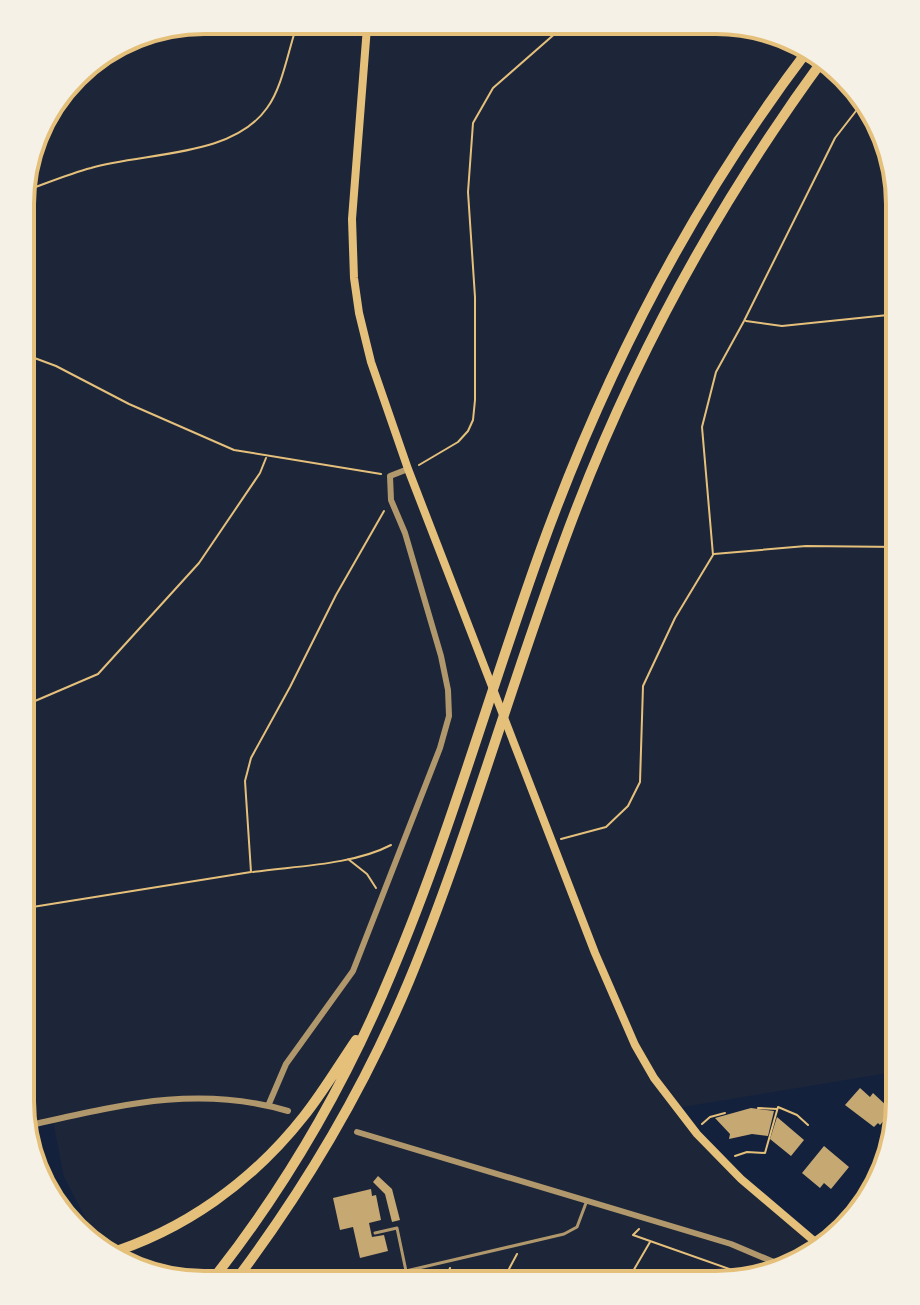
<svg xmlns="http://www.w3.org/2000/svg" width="920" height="1305" font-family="Helvetica,sans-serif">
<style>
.green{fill:#1d2539}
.building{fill:#c6a872}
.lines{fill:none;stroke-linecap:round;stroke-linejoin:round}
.path{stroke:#e5c07b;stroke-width:2}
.service{stroke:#b1986c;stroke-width:3}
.minor{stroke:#b1986c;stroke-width:6}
.secondary{stroke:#e5c07b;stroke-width:8}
.motorway{stroke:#e5c07b;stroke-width:10}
.rim{fill:none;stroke:#e5c07b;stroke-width:4}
</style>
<rect width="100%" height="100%" fill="#14213d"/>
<path class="green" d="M 740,22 L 827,58 L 881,123 L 900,204 L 900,1071 L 676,1108 L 697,1134 L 820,1246 L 797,1266 L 716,1285 L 181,1283 L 102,1254 L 86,1236 L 93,1232 L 64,1177 L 53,1121 L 30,1125 L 20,1101 L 22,180 L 44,113 L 83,65 L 145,30 Z"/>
<path class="building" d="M 860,1088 L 870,1097 L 873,1093 L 890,1109 L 886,1114 L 888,1116 L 880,1125 L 878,1123 L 874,1127 L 845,1105 Z
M 751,1108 L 774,1111 L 768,1136 L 752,1134 L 729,1139 L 730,1134 L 715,1118 Z
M 777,1117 L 804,1140 L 791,1156 L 770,1139 Z
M 824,1146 L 849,1167 L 831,1189 L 824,1183 L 820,1188 L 802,1173 Z
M 378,1176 L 392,1189 L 400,1220 L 392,1222 L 385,1194 L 373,1182 Z
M 371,1189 L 372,1196 L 376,1195 L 381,1220 L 369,1223 L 372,1237 L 384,1235 L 388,1251 L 360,1258 L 353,1227 L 340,1230 L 333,1198 Z"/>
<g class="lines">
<path class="path" d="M 22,192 C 45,184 68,174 91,168 C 144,152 232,158 267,108 C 282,88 288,52 296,28
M 746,321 L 782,326 L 888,315 L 900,312
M 21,353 L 56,366 L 129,404 L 234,450 L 381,474
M 419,465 L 458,442 L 468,431 L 473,420 L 475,400 L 475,297 L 468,192 L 473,123 L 493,88 L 566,24
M 714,554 L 806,546 L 900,547
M 21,707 L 98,674 L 199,563 L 260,473 L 266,458
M 561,839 L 606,827 L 628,806 L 640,782 L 643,686 L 675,618 L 713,555 L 702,427 L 716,372 L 744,321 L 835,138 L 863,102
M 348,859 L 367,874 L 376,888
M 253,872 C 295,866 353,865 391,845
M 20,909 L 251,872 L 245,781 L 251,758 L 290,687 L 336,595 L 384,511
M 758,1108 L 777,1109
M 702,1124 L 710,1117 L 725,1113
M 735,1156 L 747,1152 L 765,1153 L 778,1107 L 797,1115 L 808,1125
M 639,1229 L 633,1235 L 752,1277
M 443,1284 L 450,1268
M 501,1284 L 517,1254
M 625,1285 L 650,1242"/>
<path class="service" d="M 375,1233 L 397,1228 L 406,1271
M 295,1284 L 313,1275 L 360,1276 L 406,1271 L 564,1234 L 577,1227 L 586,1203"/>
<path class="minor" d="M 268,1106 L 286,1064 L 353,971 L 440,748 L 449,716 L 448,690 L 441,656 L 405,533 L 391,500 L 390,476 L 408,469
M 26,1126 C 117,1106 196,1084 288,1111
M 357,1132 L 731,1244 L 788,1268"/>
<path class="secondary" d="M 367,27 L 352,219 L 354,278 L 359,313 L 371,362 L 408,469 L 595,953 L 635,1045 L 654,1078 L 697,1134 L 741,1179 L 820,1246"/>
<path class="motorway" d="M 104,1255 C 184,1231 253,1181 304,1116 C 323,1092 339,1065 356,1040
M 209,1284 C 284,1190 345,1085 391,974 C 450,835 490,690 541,549 C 605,372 694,200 808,50
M 233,1284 C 304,1190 364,1089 409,981 C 473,826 516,664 577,507 C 639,347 723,196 825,57"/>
</g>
<path d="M0 0H920V1305H0ZM204 34H716A170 170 0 0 1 886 204V1101A170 170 0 0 1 716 1271H204A170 170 0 0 1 34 1101V204A170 170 0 0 1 204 34Z" fill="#f6f1e7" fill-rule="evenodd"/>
<path class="rim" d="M204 34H716A170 170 0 0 1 886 204V1101A170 170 0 0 1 716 1271H204A170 170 0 0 1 34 1101V204A170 170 0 0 1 204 34Z"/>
</svg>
